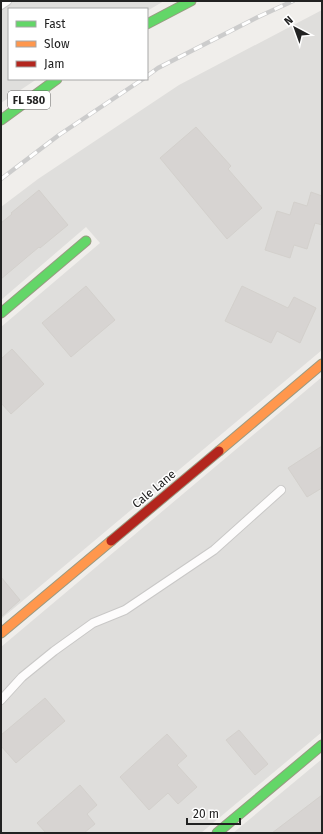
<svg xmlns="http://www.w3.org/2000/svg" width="323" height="834" font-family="'Fira Sans',sans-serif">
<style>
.residential{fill:#dfdedc}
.building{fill:#d7d4d2;stroke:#d3d0cc}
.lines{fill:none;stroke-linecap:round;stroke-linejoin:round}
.lane-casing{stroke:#c9c8c7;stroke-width:10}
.fast-casing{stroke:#999a82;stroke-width:11}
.slow-casing{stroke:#999a82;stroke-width:11}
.jam-casing{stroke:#999a82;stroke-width:11}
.lane{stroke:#fdfcfc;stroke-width:8}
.fast{stroke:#63d668;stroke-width:9}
.slow{stroke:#ff974d;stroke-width:9}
.jam{stroke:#b3261e;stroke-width:9}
.rail-casing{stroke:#ccc;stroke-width:4.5}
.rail{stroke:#fff;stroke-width:3;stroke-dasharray:9;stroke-linecap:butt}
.labels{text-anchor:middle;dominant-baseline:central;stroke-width:3;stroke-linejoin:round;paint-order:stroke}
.shield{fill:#fff;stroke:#646464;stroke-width:1}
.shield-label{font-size:11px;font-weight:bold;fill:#222}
.street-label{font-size:12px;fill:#222;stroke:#fff}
</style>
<rect width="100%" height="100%" fill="#f0eeeb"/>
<path class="residential" d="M 1,1 L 164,1 L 147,11 L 147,9 L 9,9 L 9,79 L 37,79 L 1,103 Z
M 322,10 L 322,350 L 1,619 L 1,327 L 100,243 L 86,227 L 1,300 L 1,207 L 38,179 L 179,85 Z
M 322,377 L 322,732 L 201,833 L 1,833 L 1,647 Z
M 322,759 L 322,833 L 233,833 Z"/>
<path class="building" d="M 196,127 L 231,166 L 228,169 L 262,208 L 227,239 L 160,158 Z
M 39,190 L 68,225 L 40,248 L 39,247 L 1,279 L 1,223 L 12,214 L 11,213 Z
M 311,192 L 322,196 L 322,225 L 315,223 L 307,249 L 294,245 L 290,258 L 265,250 L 277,211 L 290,215 L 294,202 L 307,206 Z
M 86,286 L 115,320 L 71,357 L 42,323 Z
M 242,286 L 288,308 L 294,297 L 316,308 L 300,343 L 277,331 L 271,343 L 225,321 Z
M 12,349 L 44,384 L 11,414 L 1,403 L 1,359 Z
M 322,446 L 322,488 L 307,497 L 288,468 Z
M 1,577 L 20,600 L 1,617 Z
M 45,698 L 65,721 L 16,763 L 1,746 L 1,735 Z
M 239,730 L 268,764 L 255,775 L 226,740 Z
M 167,734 L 187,756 L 177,765 L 197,787 L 178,804 L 168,793 L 149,810 L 120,777 Z
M 80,785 L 97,805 L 87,814 L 95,824 L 84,833 L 46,833 L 37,823 Z
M 322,795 L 322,833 L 272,833 Z"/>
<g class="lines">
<g class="lane-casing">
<path id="lane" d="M 1,5 L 7,1
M 1,700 L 22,677 L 54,651 L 93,623 L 125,610 L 214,550 L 281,490"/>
</g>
<g class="fast-casing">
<path id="fast" d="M 147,24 L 191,1
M 1,120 L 57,79
M 1,313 L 86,241
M 217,833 L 322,745"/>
</g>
<g class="slow-casing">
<path id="slow" d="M 219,451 L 322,364
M 1,633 L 111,541"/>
</g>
<g class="jam-casing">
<path id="jam" d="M 111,541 L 219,451"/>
</g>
<use href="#lane" class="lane"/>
<use href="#fast" class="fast"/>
<use href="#slow" class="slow"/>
<use href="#jam" class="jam"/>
<g class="rail-casing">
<path id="rail" d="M 147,76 L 158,68 L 258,17 L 293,1
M 1,179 L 59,135 L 143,79"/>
</g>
<use href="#rail" class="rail"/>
</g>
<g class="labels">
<rect class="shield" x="8" y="91" width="42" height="18" rx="3"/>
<g class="shield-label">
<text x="29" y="100">FL 580</text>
</g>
<g class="street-label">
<text transform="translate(154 489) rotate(-40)">Cale Lane</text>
</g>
</g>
<rect width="323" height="834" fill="none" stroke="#222222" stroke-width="4"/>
<rect x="8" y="8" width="140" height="72" fill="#ffffff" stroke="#a7a7a7"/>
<rect x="16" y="21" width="20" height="6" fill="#63d668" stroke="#a7a7a7"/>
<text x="44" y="28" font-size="12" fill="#222222">Fast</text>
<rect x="16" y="41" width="20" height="6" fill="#ff974d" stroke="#a7a7a7"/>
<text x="44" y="48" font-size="12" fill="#222222">Slow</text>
<rect x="16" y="61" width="20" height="6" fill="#b3261e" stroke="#a7a7a7"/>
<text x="44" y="68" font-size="12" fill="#222222">Jam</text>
<g transform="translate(295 28) rotate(319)" stroke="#ffffff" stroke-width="3" paint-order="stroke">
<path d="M0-3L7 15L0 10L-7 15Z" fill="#222222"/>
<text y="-6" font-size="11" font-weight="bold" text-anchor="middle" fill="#222222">N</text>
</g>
<path d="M187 818v6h53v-6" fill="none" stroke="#222222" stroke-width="2"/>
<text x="193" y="818" font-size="12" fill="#222222" stroke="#ffffff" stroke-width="3" paint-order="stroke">20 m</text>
</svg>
